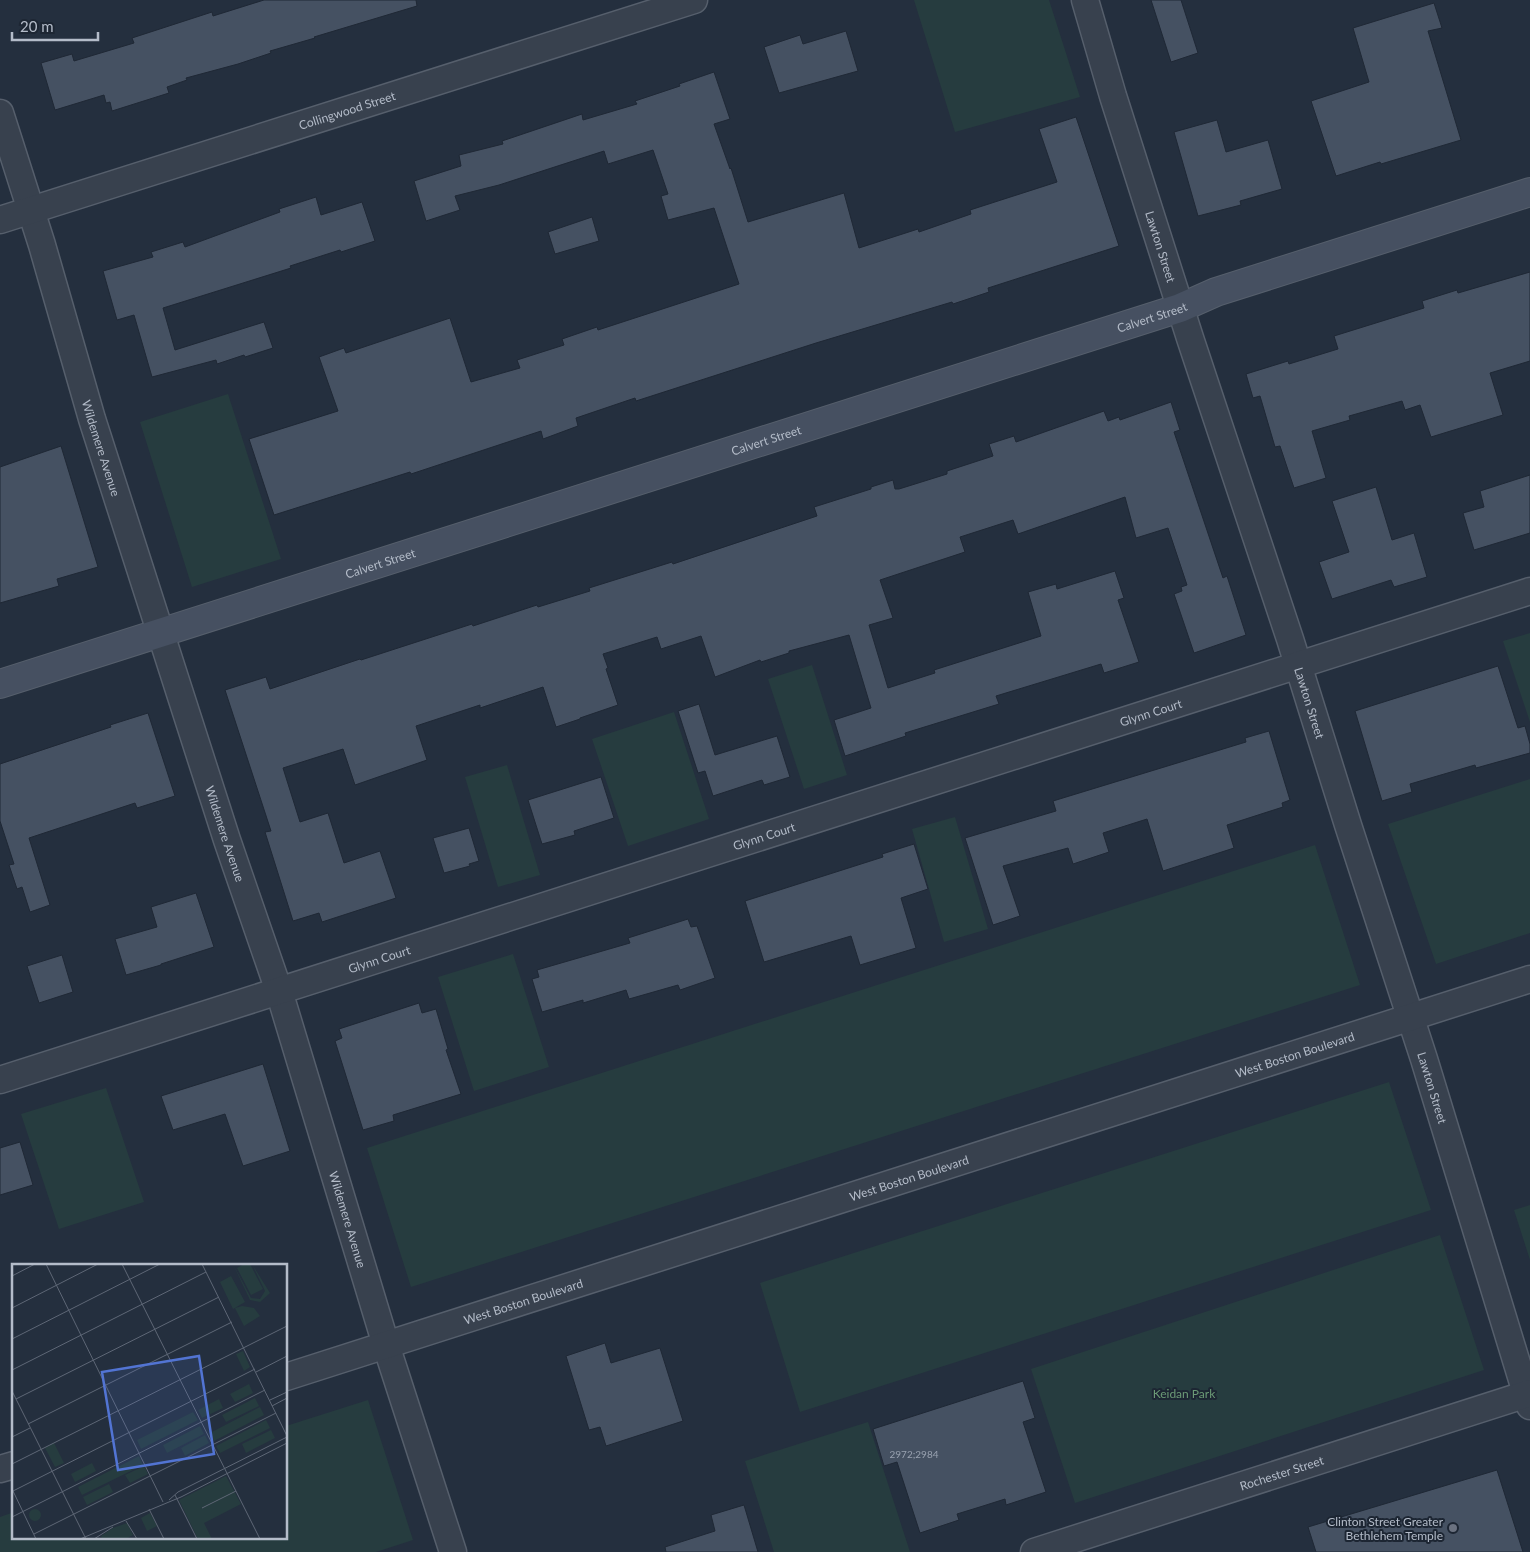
<svg xmlns="http://www.w3.org/2000/svg" width="1530" height="1552" font-family="Lato,sans-serif">
<style>
.green{fill:#263c3f}
.building{fill:#455162;stroke:#1f2835}
.lines{fill:none;stroke-linecap:round;stroke-linejoin:round}
.street-casing{stroke:#565f6c;stroke-width:29}
.secondary-casing{stroke:#565f6c;stroke-width:30}
.street{stroke:#38414e;stroke-width:26}
.secondary{stroke:#465061;stroke-width:28}
.worship-dot{fill:#6b7280;stroke:#1d2633;stroke-width:2}
.labels{text-anchor:middle;dominant-baseline:central;stroke-width:4;stroke-linejoin:round;paint-order:stroke}
.number-label{font-size:10px;fill:#98a1af}
.street-label{font-size:12px;fill:#b4bcc9;stroke:#1d2633}
.park-label{font-size:12px;fill:#6b9a76;stroke:#1d2633}
.poi-label{font-size:12px;fill:#b4bcc9;stroke:#1d2633;text-anchor:end}
.inset-road{fill:none;stroke:#5e6776;stroke-width:1}
.view{fill:#5274d3;fill-opacity:0.15;stroke:#5274d3;stroke-width:2.5}
.inset-edge{fill:none;stroke:#b4bcc9;stroke-width:2.5}
</style>
<rect width="100%" height="100%" fill="#242f3e"/>
<path class="green" d="M 914,0 L 1049,0 L 1080,97 L 955,132 Z
M 228,394 L 281,559 L 192,587 L 140,422 Z
M 1530,633 L 1530,722 L 1503,641 Z
M 812,665 L 847,775 L 804,789 L 768,679 Z
M 674,712 L 709,819 L 628,846 L 592,739 Z
M 507,765 L 540,875 L 498,887 L 465,777 Z
M 1530,779 L 1530,933 L 1436,964 L 1388,824 Z
M 955,817 L 988,929 L 944,942 L 912,829 Z
M 1315,845 L 1360,985 L 411,1287 L 367,1148 Z
M 513,954 L 549,1067 L 474,1091 L 438,977 Z
M 1389,1082 L 1431,1210 L 800,1412 L 760,1283 Z
M 106,1088 L 144,1202 L 59,1229 L 21,1114 Z
M 1530,1205 L 1530,1260 L 1514,1210 Z
M 1440,1235 L 1484,1370 L 1075,1503 L 1031,1369 Z
M 368,1400 L 413,1540 L 376,1552 L 0,1552 L 0,1517 L 14,1512 L 14,1538 L 286,1538 L 286,1426 Z
M 868,1422 L 910,1552 L 774,1552 L 745,1461 Z"/>
<path class="building" d="M 264,0 L 416,0 L 417,6 L 314,37 L 315,38 L 270,51 L 271,53 L 238,64 L 186,78 L 187,80 L 167,87 L 169,93 L 112,111 L 110,102 L 106,103 L 104,95 L 55,110 L 41,63 L 72,54 L 74,61 L 134,43 L 132,38 L 212,12 L 213,16 Z
M 1151,0 L 1181,0 L 1198,53 L 1171,62 Z
M 1434,3 L 1442,28 L 1428,31 L 1461,140 L 1381,164 L 1380,162 L 1336,176 L 1311,101 L 1369,82 L 1353,28 Z
M 846,31 L 858,71 L 779,93 L 764,47 L 800,35 L 803,44 Z
M 714,72 L 730,119 L 714,124 L 730,169 L 731,168 L 748,222 L 844,193 L 859,248 L 918,229 L 919,232 L 971,214 L 970,210 L 1057,182 L 1039,129 L 1076,117 L 1119,246 L 988,288 L 989,292 L 953,304 L 952,302 L 816,343 L 636,401 L 635,398 L 576,418 L 578,426 L 543,439 L 541,431 L 411,474 L 410,472 L 274,515 L 249,439 L 338,411 L 319,357 L 344,348 L 346,353 L 450,318 L 471,382 L 520,368 L 517,360 L 564,345 L 562,339 L 597,327 L 598,330 L 739,284 L 714,208 L 668,220 L 661,196 L 668,194 L 653,150 L 608,164 L 604,151 L 499,185 L 455,196 L 460,210 L 426,221 L 414,181 L 461,166 L 459,155 L 503,144 L 502,141 L 582,114 L 583,120 L 637,104 L 635,101 L 680,86 L 679,84 Z
M 1217,120 L 1226,152 L 1268,140 L 1282,189 L 1240,201 L 1241,205 L 1198,216 L 1174,132 Z
M 316,197 L 321,215 L 362,202 L 375,241 L 341,252 L 340,250 L 290,266 L 291,268 L 163,308 L 175,350 L 264,322 L 273,348 L 245,357 L 244,355 L 217,364 L 216,360 L 152,377 L 134,315 L 117,320 L 103,271 L 153,257 L 151,252 L 183,242 L 185,247 L 280,212 L 279,209 Z
M 592,217 L 599,241 L 555,254 L 548,232 Z
M 1530,272 L 1530,361 L 1490,373 L 1503,415 L 1431,437 L 1420,405 L 1405,410 L 1402,401 L 1349,416 L 1350,420 L 1312,431 L 1326,478 L 1294,488 L 1280,446 L 1275,447 L 1260,396 L 1253,398 L 1246,374 L 1288,361 L 1289,364 L 1338,349 L 1334,336 L 1424,308 L 1422,301 L 1457,290 L 1458,293 Z
M 1171,402 L 1180,430 L 1174,432 L 1223,578 L 1227,576 L 1246,635 L 1194,653 L 1174,594 L 1182,591 L 1181,587 L 1187,585 L 1168,528 L 1136,538 L 1125,497 L 1018,534 L 1013,520 L 960,537 L 965,552 L 880,580 L 893,618 L 869,625 L 888,688 L 935,673 L 934,670 L 1041,636 L 1028,592 L 1056,584 L 1057,589 L 1115,571 L 1124,598 L 1118,600 L 1139,662 L 1104,673 L 1101,664 L 996,696 L 999,704 L 905,733 L 906,736 L 845,756 L 834,720 L 871,708 L 849,635 L 789,651 L 789,653 L 761,662 L 760,660 L 715,677 L 701,636 L 661,649 L 657,637 L 603,654 L 608,668 L 606,669 L 618,705 L 580,718 L 580,719 L 556,727 L 543,687 L 480,708 L 480,705 L 416,726 L 427,760 L 355,785 L 343,749 L 283,768 L 300,822 L 328,813 L 344,863 L 380,851 L 396,898 L 322,922 L 319,913 L 293,921 L 265,832 L 271,831 L 225,690 L 266,677 L 270,689 L 360,659 L 361,660 L 472,624 L 473,626 L 537,605 L 538,607 L 590,591 L 589,588 L 672,562 L 673,564 L 817,516 L 814,507 L 871,489 L 871,487 L 893,480 L 895,489 L 899,489 L 947,474 L 947,471 L 993,456 L 989,444 L 1014,436 L 1016,442 L 1104,411 L 1108,421 L 1119,417 L 1120,420 Z
M 61,446 L 98,567 L 57,579 L 59,586 L 0,603 L 0,467 Z
M 1530,475 L 1530,533 L 1474,550 L 1463,513 L 1484,507 L 1480,491 Z
M 1376,487 L 1392,540 L 1414,533 L 1427,577 L 1394,587 L 1391,580 L 1332,599 L 1319,562 L 1349,552 L 1332,501 Z
M 1498,666 L 1518,728 L 1525,726 L 1530,744 L 1530,753 L 1476,768 L 1475,765 L 1410,784 L 1412,792 L 1382,801 L 1355,711 Z
M 699,704 L 715,755 L 777,736 L 790,777 L 764,785 L 762,780 L 713,796 L 705,771 L 698,773 L 678,711 Z
M 148,713 L 175,796 L 137,808 L 135,803 L 29,838 L 50,905 L 30,912 L 22,887 L 17,889 L 9,865 L 14,864 L 0,821 L 0,764 L 111,727 L 110,725 Z
M 1269,731 L 1290,800 L 1282,803 L 1283,807 L 1227,825 L 1234,848 L 1163,871 L 1147,819 L 1103,833 L 1109,852 L 1073,864 L 1068,848 L 1003,866 L 1020,916 L 993,925 L 965,838 L 1056,811 L 1053,801 L 1246,742 L 1245,738 Z
M 601,777 L 614,818 L 574,831 L 575,835 L 542,844 L 528,800 Z
M 469,828 L 479,861 L 469,864 L 470,866 L 444,873 L 433,838 Z
M 914,844 L 928,889 L 901,898 L 916,948 L 860,965 L 851,936 L 764,962 L 745,901 L 883,857 L 882,854 Z
M 196,893 L 214,947 L 161,964 L 161,965 L 126,975 L 115,939 L 157,927 L 151,907 Z
M 688,919 L 691,927 L 697,926 L 715,978 L 680,990 L 678,985 L 629,999 L 626,990 L 583,1003 L 583,1000 L 542,1012 L 532,979 L 539,977 L 537,970 L 630,943 L 628,938 Z
M 62,955 L 73,992 L 39,1003 L 27,966 Z
M 419,1003 L 422,1013 L 436,1009 L 448,1049 L 446,1050 L 461,1094 L 393,1115 L 394,1121 L 363,1130 L 335,1041 L 342,1038 L 339,1029 Z
M 263,1064 L 290,1151 L 243,1166 L 225,1114 L 173,1130 L 161,1096 Z
M 20,1142 L 33,1185 L 0,1195 L 0,1148 Z
M 605,1343 L 611,1363 L 660,1348 L 683,1421 L 606,1446 L 600,1427 L 589,1430 L 566,1356 Z
M 1023,1381 L 1035,1418 L 1023,1422 L 1046,1492 L 1006,1505 L 1005,1499 L 983,1506 L 957,1514 L 959,1520 L 920,1533 L 897,1462 L 884,1466 L 873,1429 Z
M 1497,1470 L 1523,1552 L 1316,1552 L 1308,1527 Z
M 744,1505 L 758,1552 L 666,1552 L 665,1547 L 715,1531 L 711,1515 Z"/>
<g class="lines">
<g class="street-casing">
<g id="street">
<path id="s1" d="M 1085,0 L 1113,96 L 1190,338 L 1290,639 L 1348,825 L 1424,1059 L 1530,1406"/>
<path id="s2" d="M 0,113 L 42,245 L 92,419 L 227,840 L 279,991 L 386,1345 L 453,1552"/>
<path id="s3" d="M 0,220 L 694,0"/>
<path id="s4" d="M 0,1080 L 1530,591"/>
<path id="s5" d="M 286,1377 L 1530,979"/>
<path d="M 0,1469 L 14,1465"/>
<path id="s6" d="M 1034,1552 L 1530,1393"/>
</g>
</g>
<g class="secondary-casing">
<g id="secondary">
<path id="s7" d="M 0,684 L 1180,308 L 1216,292 L 1530,192"/>
</g>
</g>
<use href="#street" class="street"/>
<use href="#secondary" class="secondary"/>
</g>
<circle class="worship-dot" cx="1453" cy="1528" r="5"/>
<g class="labels">
<g class="number-label">
<text x="914" y="1454">2972;2984</text>
</g>
<g class="street-label">
<text stroke="none"><textPath href="#s3" startOffset="364">Collingwood Street</textPath></text>
<text stroke="none"><textPath href="#s1" startOffset="258">Lawton Street</textPath></text>
<text stroke="none"><textPath href="#s7" startOffset="1209">Calvert Street</textPath></text>
<text stroke="none"><textPath href="#s7" startOffset="804">Calvert Street</textPath></text>
<text stroke="none"><textPath href="#s2" startOffset="350">Wildemere Avenue</textPath></text>
<text stroke="none"><textPath href="#s7" startOffset="399">Calvert Street</textPath></text>
<text stroke="none"><textPath href="#s1" startOffset="738">Lawton Street</textPath></text>
<text stroke="none"><textPath href="#s4" startOffset="1208">Glynn Court</textPath></text>
<text stroke="none"><textPath href="#s2" startOffset="755">Wildemere Avenue</textPath></text>
<text stroke="none"><textPath href="#s4" startOffset="802">Glynn Court</textPath></text>
<text stroke="none"><textPath href="#s4" startOffset="398">Glynn Court</textPath></text>
<text stroke="none"><textPath href="#s5" startOffset="1059">West Boston Boulevard</textPath></text>
<text stroke="none"><textPath href="#s1" startOffset="1142">Lawton Street</textPath></text>
<text stroke="none"><textPath href="#s5" startOffset="654">West Boston Boulevard</textPath></text>
<text stroke="none"><textPath href="#s2" startOffset="1160">Wildemere Avenue</textPath></text>
<text stroke="none"><textPath href="#s5" startOffset="249">West Boston Boulevard</textPath></text>
<text stroke="none"><textPath href="#s6" startOffset="260">Rochester Street</textPath></text>
</g>
<g class="park-label">
<text x="1184" y="1393">Keidan Park</text>
</g>
<g class="poi-label">
<text x="1443" y="1521">Clinton Street Greater<tspan x="1443" dy="14">Bethlehem Temple</tspan></text>
</g>
</g>
<g transform="translate(12 1264)">
<rect width="275" height="275" fill="#242f3e"/>
<path d="M 221,0 L 239,34 L 248,35 L 253,27 L 240,0 L 258,29 L 248,38 L 238,36 ZM 232,0 L 238,0 L 251,25 L 239,31 L 225,4 ZM 219,12 L 233,38 L 221,45 L 208,18 ZM 230,42 L 242,44 L 248,52 L 232,62 L 223,44 ZM 231,87 L 238,103 L 232,107 L 224,90 ZM 237,120 L 241,129 L 223,138 L 218,130 ZM 243,134 L 247,142 L 214,158 L 210,151 ZM 207,135 L 211,144 L 190,154 L 186,146 ZM 248,143 L 252,151 L 202,177 L 198,169 ZM 181,148 L 186,156 L 129,185 L 125,176 ZM 254,156 L 258,164 L 208,189 L 204,182 ZM 188,162 L 192,170 L 155,189 L 151,181 ZM 259,166 L 263,174 L 234,189 L 230,180 ZM 193,171 L 197,179 L 173,192 L 169,184 ZM 42,179 L 52,199 L 43,203 L 33,184 ZM 127,192 L 131,201 L 70,231 L 66,223 ZM 80,199 L 84,207 L 63,218 L 59,210 ZM 132,202 L 136,210 L 118,219 L 113,211 ZM 214,212 L 229,240 L 192,259 L 200,275 L 186,275 L 167,236 ZM 97,220 L 101,228 L 75,241 L 71,233 ZM17 251a6 6 0 1 1 12 0a6 6 0 1 1-12 0ZM 138,249 L 145,262 L 135,267 L 129,254 ZM 115,259 L 121,271 L 114,275 L 90,275 L 89,272 L 101,264 Z" fill="#263c3f"/>
<path class="inset-road" d="M 34,0 L 151,238M 110,0 L 248,275M 190,0 L 275,172M 0,12 L 23,0M 0,44 L 86,0M 0,75 L 148,0M 0,106 L 194,8M 244,108 L 275,92M 0,127 L 74,275M 4,135 L 207,33M 258,136 L 275,128M 260,142 L 275,134M 16,160 L 220,58M 0,173 L 18,164M 0,200 L 275,62M 1,227 L 243,105M 1,227 L 24,275M 163,231 L 185,275M 157,236 L 166,228 L 275,173M 190,244 L 224,227M 137,245 L 152,275M 0,253 L 253,126M 114,257 L 125,275M 22,270 L 264,149M 68,275 L 169,233 L 275,179M 82,275 L 101,263"/>
<path class="view" d="M 187,92 L 202,190 L 106,206 L 90,108 Z"/>
<rect width="275" height="275" class="inset-edge"/>
</g>
<path d="M12 32v8h86v-8" fill="none" stroke="#b4bcc9" stroke-width="2.5"/>
<text x="20" y="32" font-size="15" fill="#b4bcc9" stroke="#1d2633" stroke-width="4" paint-order="stroke">20 m</text>
</svg>
